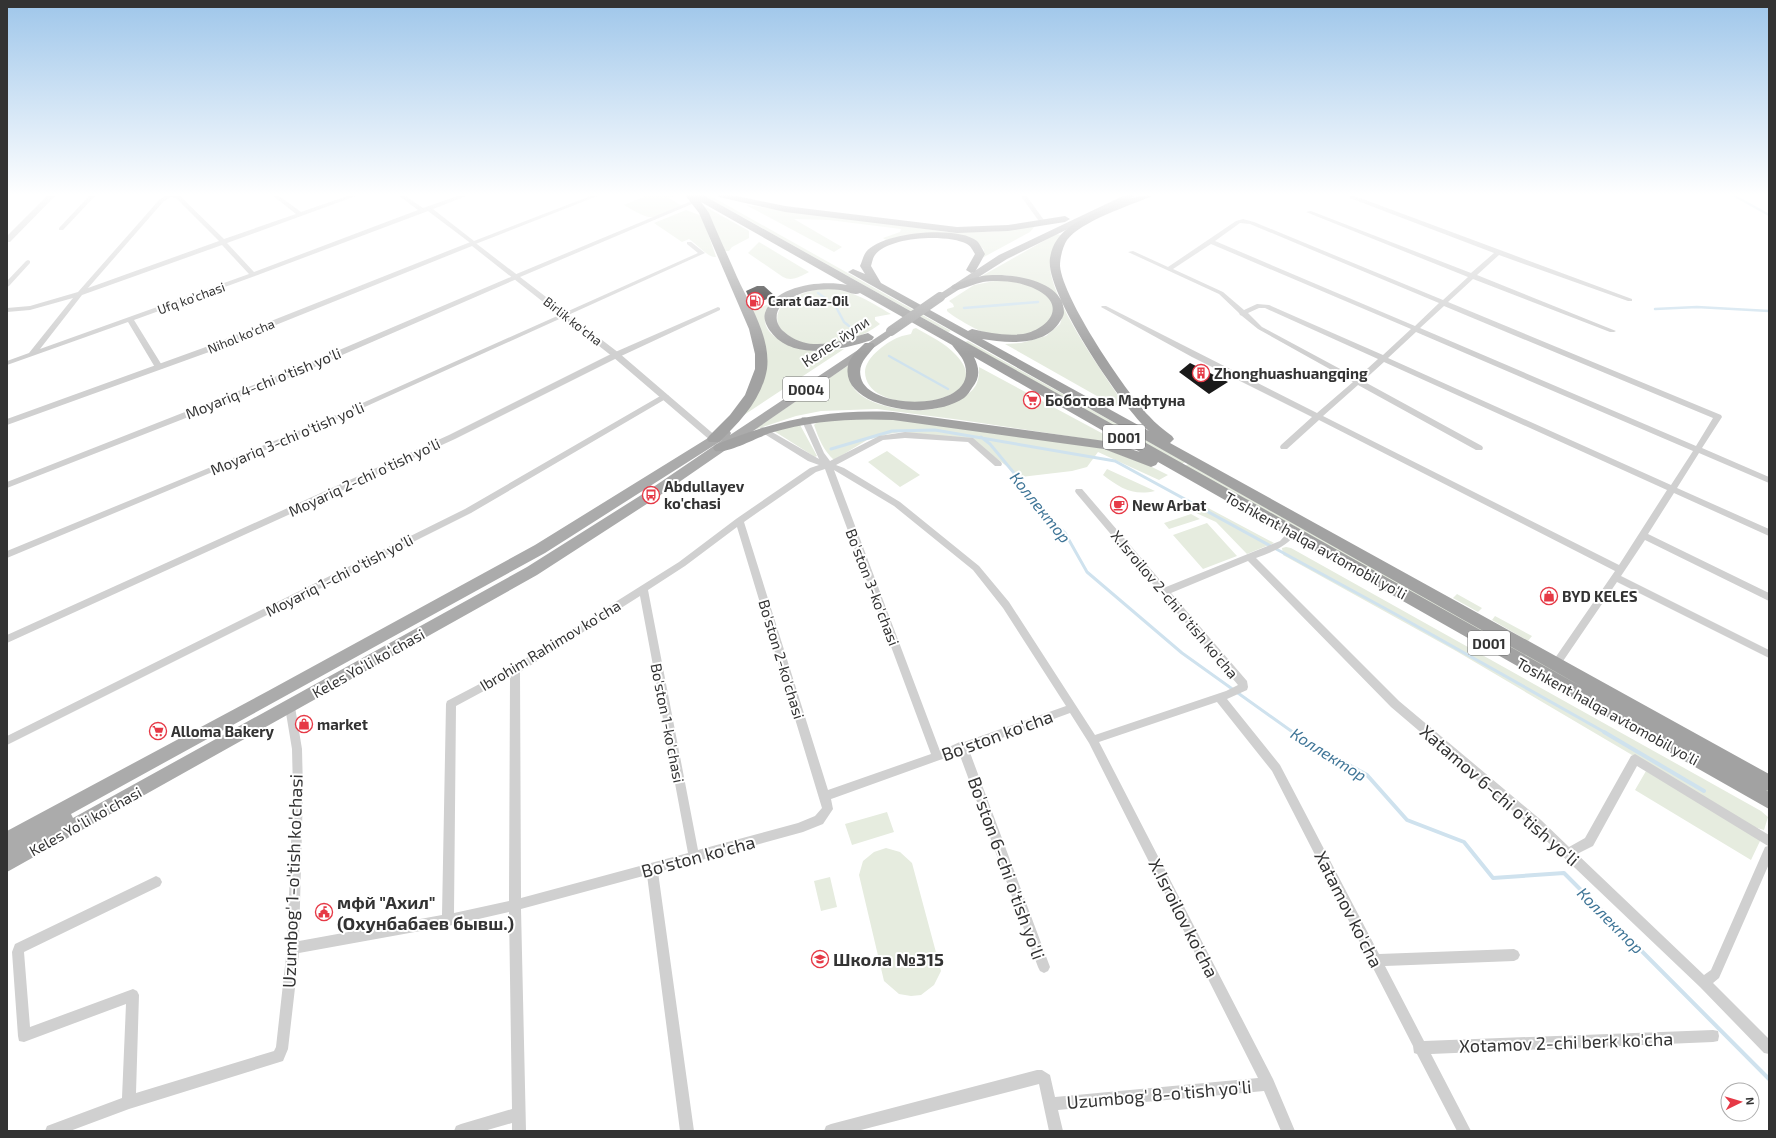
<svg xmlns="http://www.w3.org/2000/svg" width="1776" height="1138" font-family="'Exo 2',sans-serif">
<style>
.green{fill:#e6ecdf}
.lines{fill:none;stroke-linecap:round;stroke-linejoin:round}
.stream-far2{stroke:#cfe2ee;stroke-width:2.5}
.stream-far1{stroke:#cfe2ee;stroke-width:3}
.stream{stroke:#cfe2ee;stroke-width:4}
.building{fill:#1a1a1a}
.minor{fill:#d0d0d0;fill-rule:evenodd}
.tertiary{fill:#d0d0d0;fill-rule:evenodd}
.primary{fill:#ababab;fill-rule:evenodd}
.trunk{fill:#a2a2a2;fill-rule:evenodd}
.primary-bridge{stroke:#ababab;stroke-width:10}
.labels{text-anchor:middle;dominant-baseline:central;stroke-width:4;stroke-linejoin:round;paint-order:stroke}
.far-street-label{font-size:13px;fill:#333;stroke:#fff}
.far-poi-label{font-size:13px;font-weight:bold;fill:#333;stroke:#fff;text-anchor:start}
.shield{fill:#fff;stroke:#707070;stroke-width:1}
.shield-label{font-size:14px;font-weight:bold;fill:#333}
.street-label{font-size:15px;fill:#333;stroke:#fff}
.poi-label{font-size:15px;font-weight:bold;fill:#333;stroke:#fff;text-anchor:start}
.water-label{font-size:16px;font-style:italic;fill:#3f7597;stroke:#fff}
.near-street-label{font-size:18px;fill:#333;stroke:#fff}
.near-poi-label{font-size:18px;font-weight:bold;fill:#333;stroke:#fff;text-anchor:start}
</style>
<rect width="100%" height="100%" fill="#fff"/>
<path class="green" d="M 648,195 L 675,195 L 669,198 L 682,206 C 651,219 654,223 624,205 Z
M 703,195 L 709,195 L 951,331 L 948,332 Z
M 702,205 L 749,231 L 749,238 L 732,247 L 729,251 L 723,251 Z
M 746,205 L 947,232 L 992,232 L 1035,226 L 1030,232 L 982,258 L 984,250 L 978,243 C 946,237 918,230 886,240 L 883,238 L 900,232 L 901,229 L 829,220 L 794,219 L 842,247 L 834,252 Z
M 686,210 L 702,216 L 716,257 C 708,258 697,244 689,239 L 682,242 L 654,223 Z
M 1056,234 L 1061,235 C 1057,243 1051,251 1050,260 C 1046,294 1102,371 1122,401 L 1119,405 L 1111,404 L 1005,344 L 1021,343 L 1046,336 L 1060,324 L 1063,315 L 1061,306 L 1023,278 L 1005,275 L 980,277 Z
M 759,242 L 809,272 C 801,276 792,282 783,277 L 748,253 Z
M 1005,279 C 1012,281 1019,281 1026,283 C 1034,286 1043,292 1049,298 C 1062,313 1044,329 1030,333 C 1018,337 1003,337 990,334 C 981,333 955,318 947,311 L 947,309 L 954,307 L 953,304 L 949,301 L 974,285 Z
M 820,288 C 849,288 867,300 891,314 L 875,317 L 875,320 L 880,324 C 859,340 825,351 798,341 C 791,338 781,332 778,324 C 772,301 804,293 820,288 Z
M 771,303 C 769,309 765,315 765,321 C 766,340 801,350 816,351 C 825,351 835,350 844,349 L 744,415 L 761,384 L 750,312 Z
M 916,328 C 930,336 945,343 956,355 C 1004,405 866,422 865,372 C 865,357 889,340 902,336 C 905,335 908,335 911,334 L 913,329 Z
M 968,341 L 1185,462 L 1182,464 L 965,342 Z
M 850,364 C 850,370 850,377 851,383 C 859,405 905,412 925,410 C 940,409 965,400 974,388 C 979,382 979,374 979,367 L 1109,437 L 1107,440 L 1101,441 L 961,420 L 877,409 L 821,411 L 796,416 L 754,430 Z
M 876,417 L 1102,448 L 1150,466 L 1168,475 L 1159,480 L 1098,452 L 1087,467 L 1072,471 L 1021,477 L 971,439 L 901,432 L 889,434 L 867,440 L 834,460 C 823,450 819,439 814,425 L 819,420 Z
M 799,423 L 817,456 L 815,457 L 774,431 Z
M 887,451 L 920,475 L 900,487 L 868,462 Z
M 1188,464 L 1769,790 L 1769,795 L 1185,466 Z
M 1107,469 L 1155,491 C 1133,496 1120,488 1103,475 Z
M 1195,501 L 1274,543 L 1247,554 L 1216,522 L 1194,512 Z
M 1191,514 L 1200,519 L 1169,529 L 1164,523 Z
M 1207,523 L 1237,556 L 1203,569 L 1173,535 Z
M 1286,547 L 1291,548 L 1761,811 L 1768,817 L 1764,830 L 1754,827 L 1456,651 L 1283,555 L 1282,548 Z
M 1457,594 L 1482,608 L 1478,612 L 1453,598 Z
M 1495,616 L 1532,636 L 1528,641 L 1492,620 Z
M 1646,771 L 1761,839 L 1751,860 L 1635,790 Z
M 887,812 L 894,832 L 852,845 L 845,824 Z
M 886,848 L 900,852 L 912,863 L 941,971 L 934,985 L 921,995 L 911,996 L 899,994 L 884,981 L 859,875 L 863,861 L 874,852 Z
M 830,877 L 837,907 L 821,911 L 814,881 Z"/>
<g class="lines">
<path class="stream-far2" d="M 1733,195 L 1769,215
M 818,293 L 835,305 L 844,322 L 849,326
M 964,308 L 1038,302
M 1655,309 L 1697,307 L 1769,311
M 889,356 L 948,389"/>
<path class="stream-far1" d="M 981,437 L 990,444 L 1019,479 L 1038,507 L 1065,533 L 1087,572 L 1182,653 L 1294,733
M 831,449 L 892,431 L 935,430 L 1115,461 L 1397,615 L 1606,733"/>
<path class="stream" d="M 1293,732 L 1305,741 L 1367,775 L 1407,820 L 1464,842 L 1493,878 L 1564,873 L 1769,1079
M 1604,732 L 1704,791"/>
</g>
<path class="building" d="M 757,286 L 764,286 L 775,296 L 752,305 L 746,291 Z
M 1190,363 L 1228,382 L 1209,394 L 1179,372 Z"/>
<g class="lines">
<path class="minor" d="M 90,195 L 96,195 L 63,230 L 59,230 L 59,228 Z
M 167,195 L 180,196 L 224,239 L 296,214 L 272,195 L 278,195 L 301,212 L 350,195 L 357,195 L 356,196 L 227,243 L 254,272 L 418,210 L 398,195 L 404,195 L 423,208 L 460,195 L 467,195 L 466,196 L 433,209 L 474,241 L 593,195 L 600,195 L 473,245 L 428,211 L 255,276 L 134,320 L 163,367 L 162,369 L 156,369 L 128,322 L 7,365 L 7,361 L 29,353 L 73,298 L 30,310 L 7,312 L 7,308 L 30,306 L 78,292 L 159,200 ZM 171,197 L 176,198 L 219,241 L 88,288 L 163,202 ZM 222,245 L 249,274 L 40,349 L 82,295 Z
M 1020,195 L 1026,195 L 1046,223 L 1045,224 L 1041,224 Z
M 1352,195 L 1632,299 L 1632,301 L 1628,301 L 1499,255 L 1477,275 L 1616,331 L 1614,332 L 1610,332 L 1473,279 L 1448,302 L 1721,415 L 1722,417 L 1702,448 L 1769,477 L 1769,483 L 1699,453 L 1677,488 L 1769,529 L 1769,536 L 1674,493 L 1648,534 L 1769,593 L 1769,601 L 1645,540 L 1621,576 L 1769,650 L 1769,658 L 1617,582 L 1559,667 L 1556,668 L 1553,667 L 1551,664 L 1553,661 L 1615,571 L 1319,420 L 1287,449 L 1281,449 L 1280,447 L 1281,445 L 1312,417 L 1192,357 L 1101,307 L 1102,306 L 1106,306 L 1317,413 L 1353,382 L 1258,329 L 1242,316 L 1240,315 L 1239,313 L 1219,294 L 1128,252 L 1133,251 L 1168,267 L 1236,221 L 1243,219 L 1254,222 L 1443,300 L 1468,277 L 1306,212 L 1311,211 L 1471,273 L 1494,253 L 1350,198 L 1349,197 ZM 1240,223 L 1250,224 L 1439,303 L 1415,326 L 1215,241 ZM 1211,244 L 1411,329 L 1383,355 L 1269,305 L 1257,304 L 1244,310 L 1223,292 L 1173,269 ZM 1444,306 L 1713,418 L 1696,446 L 1420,328 ZM 1259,308 L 1265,308 L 1378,359 L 1357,378 L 1262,327 L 1248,313 ZM 1416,332 L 1693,451 L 1671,485 L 1388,358 ZM 1384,362 L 1667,490 L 1619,565 L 1323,416 L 1358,385 L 1476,450 L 1482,450 L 1483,448 L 1482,446 L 1363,381 Z
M 694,200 L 699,201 L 520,277 L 519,278 L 303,372 L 7,488 L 7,482 L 297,368 L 513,276 L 514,275 Z
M 687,242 L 691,242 L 705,253 L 325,425 L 7,558 L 7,551 L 320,422 L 698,253 L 687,244 Z
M 28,260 L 30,261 L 30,263 L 9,286 L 7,287 L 7,281 L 26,261 Z
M 718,307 L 720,308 L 720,310 L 619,357 L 455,439 L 7,643 L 7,635 L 449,435 L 613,353 Z
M 662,395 L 668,395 L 669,397 L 471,513 L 7,745 L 7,736 L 465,509 Z
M 802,417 L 805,417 L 809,419 L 824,453 L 830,461 L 879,436 L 905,432 L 973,438 L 1001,462 L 1002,464 L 1001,466 L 995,466 L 968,442 L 905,438 L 883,440 L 836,465 L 844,468 L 900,502 L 979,566 L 1009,602 L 1095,735 L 1226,691 L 1238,685 L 1076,493 L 1075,491 L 1076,489 L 1082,489 L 1166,587 L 1280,541 L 1290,530 L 1296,530 L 1297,532 C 1287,547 1272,552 1256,558 L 1399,701 L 1541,820 L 1569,847 L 1585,838 L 1631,756 L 1635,754 L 1769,835 L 1769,864 L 1719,978 L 1713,983 L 1769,1039 L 1769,1054 L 1764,1053 L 1700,987 L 1533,828 L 1391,707 L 1248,561 L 1171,593 L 1247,681 L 1248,687 L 1247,690 L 1227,699 L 1280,765 L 1379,954 L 1514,949 L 1518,951 L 1520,955 L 1518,959 L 1514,961 L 1385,966 L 1424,1041 L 1713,1030 L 1718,1031 L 1719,1036 L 1718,1041 L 1713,1042 L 1431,1054 L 1471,1131 L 1457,1131 L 1417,1054 L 1414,1053 L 1413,1046 L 1272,771 L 1217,702 L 1099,742 L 1273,1079 L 1295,1131 L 1281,1131 L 1264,1091 L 1058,1110 L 1063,1131 L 1049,1131 L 1039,1084 L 857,1131 L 824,1131 L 826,1126 L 831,1124 L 1037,1070 L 1042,1070 L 1050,1075 L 1055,1097 L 1258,1078 L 1089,743 L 1070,713 L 969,750 L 1050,967 L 1048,971 L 1044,973 L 1040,971 L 1038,967 L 959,753 L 834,798 L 831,799 L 833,809 L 823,824 L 803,832 L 658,872 L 694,1131 L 680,1131 L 647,875 L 521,909 L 526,1131 L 512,1131 L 512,1123 L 484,1131 L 454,1131 L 456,1126 L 461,1124 L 512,1109 L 509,912 L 448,926 L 299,953 L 288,1049 L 283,1061 L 129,1109 L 70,1131 L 45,1131 L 47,1126 L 122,1098 L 126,1004 L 24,1042 L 19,1041 L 18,1036 L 12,952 L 15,944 L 152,878 L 156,876 L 160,878 L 162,882 L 160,886 L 24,952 L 30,1027 L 133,989 L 137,991 L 139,995 L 136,1093 L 274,1051 L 276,1047 L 287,948 L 293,791 L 292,749 L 285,707 L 286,704 L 290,703 L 294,704 L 295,707 L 302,749 L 303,791 L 299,941 L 442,915 L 446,704 L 447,701 L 512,667 L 679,562 L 736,519 L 810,468 L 819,465 L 808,461 L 758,430 L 762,427 L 765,428 L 819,459 L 801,419 ZM 825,469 L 931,754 L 828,790 L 744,522 L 816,472 ZM 834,470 L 894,506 L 973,570 L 1003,608 L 1066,706 L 964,742 L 962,741 L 940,751 ZM 737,527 L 822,808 L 815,816 L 798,823 L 698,850 L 648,590 L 685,566 ZM 640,596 L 688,853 L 521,898 L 520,672 ZM 510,677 L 509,901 L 454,913 L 456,706 ZM 1637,766 L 1768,846 L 1765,847 L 1711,970 L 1704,975 L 1577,854 L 1593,846 Z"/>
<path class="tertiary" d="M 48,195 L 56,195 L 10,242 L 7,242 L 7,236 Z
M 473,241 L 619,353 L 717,437 L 719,439 L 717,441 L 711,441 L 613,357 L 472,246 L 209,352 L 7,425 L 7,419 L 203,348 Z"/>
<path class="primary" d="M 1125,195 L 1137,195 L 1007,259 L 944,299 L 940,300 L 935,297 L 999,255 Z
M 891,328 L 896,331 L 895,333 L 656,498 L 537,575 L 7,872 L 7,831 L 268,691 L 535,545 L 721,430 L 729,430 L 731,433 L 730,435 ZM 724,439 L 646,492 L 527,567 L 73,818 L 71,814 L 545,553 Z"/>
<path class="trunk" d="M 685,195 L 703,195 L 1584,688 L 848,272 L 853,269 L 865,274 L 860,266 C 862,262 863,256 866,252 C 881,232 958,225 977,241 C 980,244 983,250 985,254 L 975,272 L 971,273 L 966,270 L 975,254 C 973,251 971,246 967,244 C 948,234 890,236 875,255 C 873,257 872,263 871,266 L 881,283 L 968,331 L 972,329 C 989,333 1006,336 1023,334 C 1042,331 1065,312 1045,295 C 1029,282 1002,279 983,282 C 974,284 966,288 957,290 L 953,289 L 951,287 L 953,285 C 963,281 972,278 982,276 C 1007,272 1064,279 1064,312 C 1064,316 1061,320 1059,323 C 1043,347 1006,343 982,339 L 1149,431 C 1123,408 1044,292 1050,258 C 1054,233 1074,223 1095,213 C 1113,205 1132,195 1152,195 L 1150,197 C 1130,205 1080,222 1067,240 C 1063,246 1060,257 1060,266 C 1063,299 1125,391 1149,416 C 1156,424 1164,430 1172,436 L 1174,439 L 1170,443 L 1769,774 L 1769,791 L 1766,790 L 1769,792 L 1769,809 L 1158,462 L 1156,465 L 1151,467 L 1104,449 L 893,420 C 851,418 810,421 770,433 C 756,438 727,454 715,451 L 713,448 L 715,445 C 776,420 828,409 893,412 L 1105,441 L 1140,452 L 974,357 C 980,369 980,378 972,388 C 970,391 967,396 964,398 C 952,406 937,409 923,410 C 898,412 837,399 849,362 C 852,355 859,349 865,343 L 873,343 L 875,346 C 868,356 857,363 861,378 C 869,411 978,412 965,365 C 963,357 957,352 952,345 L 860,293 C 854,296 847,291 840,290 C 823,288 804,290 790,299 C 781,304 775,311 777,321 C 779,328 783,331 788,335 C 813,353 842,340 868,333 L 874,337 L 872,340 C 844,349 793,362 771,332 C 767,327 763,319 765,313 C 774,285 823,280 847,285 L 701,202 L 709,213 C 718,235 728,256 737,277 C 750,305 771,338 767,369 C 762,399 740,422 719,442 L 709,442 L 707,439 L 709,436 L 730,415 L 745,395 L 755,369 L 755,354 L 749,329 L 699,213 Z
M 717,195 L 732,195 L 785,206 L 957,227 L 1008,225 L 1065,216 L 1070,219 L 1065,222 L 1008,231 L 957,233 L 785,212 L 719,197 Z"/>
<path class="primary-bridge" d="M 891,331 L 940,297"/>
</g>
<linearGradient id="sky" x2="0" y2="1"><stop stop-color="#9ec6ea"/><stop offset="0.55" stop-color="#fff"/><stop offset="1" stop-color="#fff" stop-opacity="0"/></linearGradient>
<rect width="1776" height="354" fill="url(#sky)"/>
<defs>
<g id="fuel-ring" transform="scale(0.9)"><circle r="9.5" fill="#fff" stroke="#e63946" stroke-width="1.5"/><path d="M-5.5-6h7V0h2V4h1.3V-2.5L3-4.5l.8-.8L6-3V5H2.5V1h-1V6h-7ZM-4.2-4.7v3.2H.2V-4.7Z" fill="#e63946"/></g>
<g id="building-ring" transform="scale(0.9)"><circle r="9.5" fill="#fff" stroke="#e63946" stroke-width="1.5"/><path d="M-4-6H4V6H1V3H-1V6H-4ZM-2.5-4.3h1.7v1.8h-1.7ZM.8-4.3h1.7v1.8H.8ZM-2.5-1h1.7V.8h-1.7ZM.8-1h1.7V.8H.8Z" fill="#e63946"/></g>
<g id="supermarket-ring" transform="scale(0.9)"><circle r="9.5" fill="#fff" stroke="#e63946" stroke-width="1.5"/><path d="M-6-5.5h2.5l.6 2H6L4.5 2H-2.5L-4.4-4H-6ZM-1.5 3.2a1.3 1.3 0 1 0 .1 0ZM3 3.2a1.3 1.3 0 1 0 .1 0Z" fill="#e63946"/></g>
<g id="bus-ring" transform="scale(0.9)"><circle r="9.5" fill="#fff" stroke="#e63946" stroke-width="1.5"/><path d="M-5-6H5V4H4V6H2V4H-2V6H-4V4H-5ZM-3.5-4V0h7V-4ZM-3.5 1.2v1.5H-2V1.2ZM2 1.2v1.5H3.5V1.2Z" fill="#e63946"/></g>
<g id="cafe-ring" transform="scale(0.9)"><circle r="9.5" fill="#fff" stroke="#e63946" stroke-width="1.5"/><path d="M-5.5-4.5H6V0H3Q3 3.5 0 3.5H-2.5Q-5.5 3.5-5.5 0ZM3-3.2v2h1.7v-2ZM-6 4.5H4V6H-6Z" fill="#e63946"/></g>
<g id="shop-ring" transform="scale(0.9)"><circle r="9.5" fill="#fff" stroke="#e63946" stroke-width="1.5"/><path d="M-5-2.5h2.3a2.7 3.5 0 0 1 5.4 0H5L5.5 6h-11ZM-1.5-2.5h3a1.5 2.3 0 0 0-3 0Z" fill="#e63946"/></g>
<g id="civic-ring" transform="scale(0.9)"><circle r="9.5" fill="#fff" stroke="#e63946" stroke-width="1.5"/><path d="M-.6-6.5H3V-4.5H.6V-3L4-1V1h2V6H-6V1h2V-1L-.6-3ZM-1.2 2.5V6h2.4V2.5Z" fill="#e63946"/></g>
<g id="school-ring" transform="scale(0.9)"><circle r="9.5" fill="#fff" stroke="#e63946" stroke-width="1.5"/><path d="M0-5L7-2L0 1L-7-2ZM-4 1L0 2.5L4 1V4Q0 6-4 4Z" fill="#e63946"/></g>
</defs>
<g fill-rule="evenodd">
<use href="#fuel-ring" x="755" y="301"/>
<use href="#building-ring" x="1201" y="373"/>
<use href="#supermarket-ring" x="1032" y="400"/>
<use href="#bus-ring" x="651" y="495"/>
<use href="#cafe-ring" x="1119" y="505"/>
<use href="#shop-ring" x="1549" y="596"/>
<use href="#shop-ring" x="304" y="724"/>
<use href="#supermarket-ring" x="158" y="731"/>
<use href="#civic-ring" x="324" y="912"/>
<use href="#school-ring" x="820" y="959"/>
</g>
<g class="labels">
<g class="far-street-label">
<text transform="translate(191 298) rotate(-20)">Ufq ko'chasi</text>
<text transform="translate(573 321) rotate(38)">Birlik ko'cha</text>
<text transform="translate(241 336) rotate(-22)">Nihol ko'cha</text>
</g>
<g class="far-poi-label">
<text x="768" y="301">Carat Gaz-Oil</text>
</g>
<g class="shield">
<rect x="783" y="377" width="46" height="24" rx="3"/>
<rect x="1103" y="425" width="42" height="24" rx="3"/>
<rect x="1468" y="631" width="42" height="24" rx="3"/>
</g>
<g class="shield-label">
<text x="806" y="389">D004</text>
<text x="1124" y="437">D001</text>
<text x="1489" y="643">D001</text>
</g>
<g class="street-label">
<text transform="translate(835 341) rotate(-34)">Келес йули</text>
<text transform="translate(263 383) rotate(-22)">Moyariq 4-chi o'tish yo'li</text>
<text transform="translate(287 438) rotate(-23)">Moyariq 3-chi o'tish yo'li</text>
<text transform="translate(364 477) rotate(-25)">Moyariq 2-chi o'tish yo'li</text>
<text transform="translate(1316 545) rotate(29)">Toshkent halqa avtomobil yo'li</text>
<text transform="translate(339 575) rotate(-27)">Moyariq 1-chi o'tish yo'li</text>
<text transform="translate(873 587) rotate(69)">Bo'ston 3-ko'chasi</text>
<text transform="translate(1175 604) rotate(50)">X.Isroilov 2-chi o'tish ko'cha</text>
<text transform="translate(550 645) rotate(-31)">Ibrohim Rahimov ko'cha</text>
<text transform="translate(782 659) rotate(73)">Bo'ston 2-ko'chasi</text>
<text transform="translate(368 663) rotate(-29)">Keles Yoʻli koʻchasi</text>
<text transform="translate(1608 711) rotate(29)">Toshkent halqa avtomobil yo'li</text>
<text transform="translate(668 723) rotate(79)">Bo'ston 1-ko'chasi</text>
<text transform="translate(85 821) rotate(-29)">Keles Yoʻli koʻchasi</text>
</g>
<g class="poi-label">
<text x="1214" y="373">Zhonghuashuangqing</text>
<text x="1045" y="400">Боботова Мафтуна</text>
<text x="664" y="486">Abdullayev<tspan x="664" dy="17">ko'chasi</tspan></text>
<text x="1132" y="505">New Arbat</text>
<text x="1562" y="596">BYD KELES</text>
<text x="317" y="724">market</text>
<text x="171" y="731">Alloma Bakery</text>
</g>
<g class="water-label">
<text transform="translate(1041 507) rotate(51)">Коллектор</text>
<text transform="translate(1329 754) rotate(32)">Коллектор</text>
<text transform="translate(1611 920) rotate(45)">Коллектор</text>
</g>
<g class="near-street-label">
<text transform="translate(997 735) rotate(-20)">Bo'ston ko'cha</text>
<text transform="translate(1500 795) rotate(41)">Xatamov 6-chi o'tish yo'li</text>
<text transform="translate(698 856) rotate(-15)">Bo'ston ko'cha</text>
<text transform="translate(1007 868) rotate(70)">Bo'ston 6-chi o'tish yo'li</text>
<text transform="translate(292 881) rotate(-88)">Uzumbog' 1-o'tish ko'chasi</text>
<text transform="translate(1349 909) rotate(63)">Xatamov ko'cha</text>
<text transform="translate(1184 918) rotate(63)">X.Isroilov ko'cha</text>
<text transform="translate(1566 1042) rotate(-2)">Xotamov 2-chi berk ko'cha</text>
<text transform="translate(1159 1094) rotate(-5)">Uzumbog' 8-o'tish yo'li</text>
</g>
<g class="near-poi-label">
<text x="337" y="902">мфй "Ахил"<tspan x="337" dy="21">(Охунбабаев бывш.)</tspan></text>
<text x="833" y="959">Школа №315</text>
</g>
</g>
<rect width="1776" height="1138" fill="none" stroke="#333333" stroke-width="16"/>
<g transform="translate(1740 1102) rotate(85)"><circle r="19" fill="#ffffff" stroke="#adadad"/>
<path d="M0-3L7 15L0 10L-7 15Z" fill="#e63946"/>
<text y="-6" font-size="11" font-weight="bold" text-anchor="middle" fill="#333333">N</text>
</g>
</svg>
